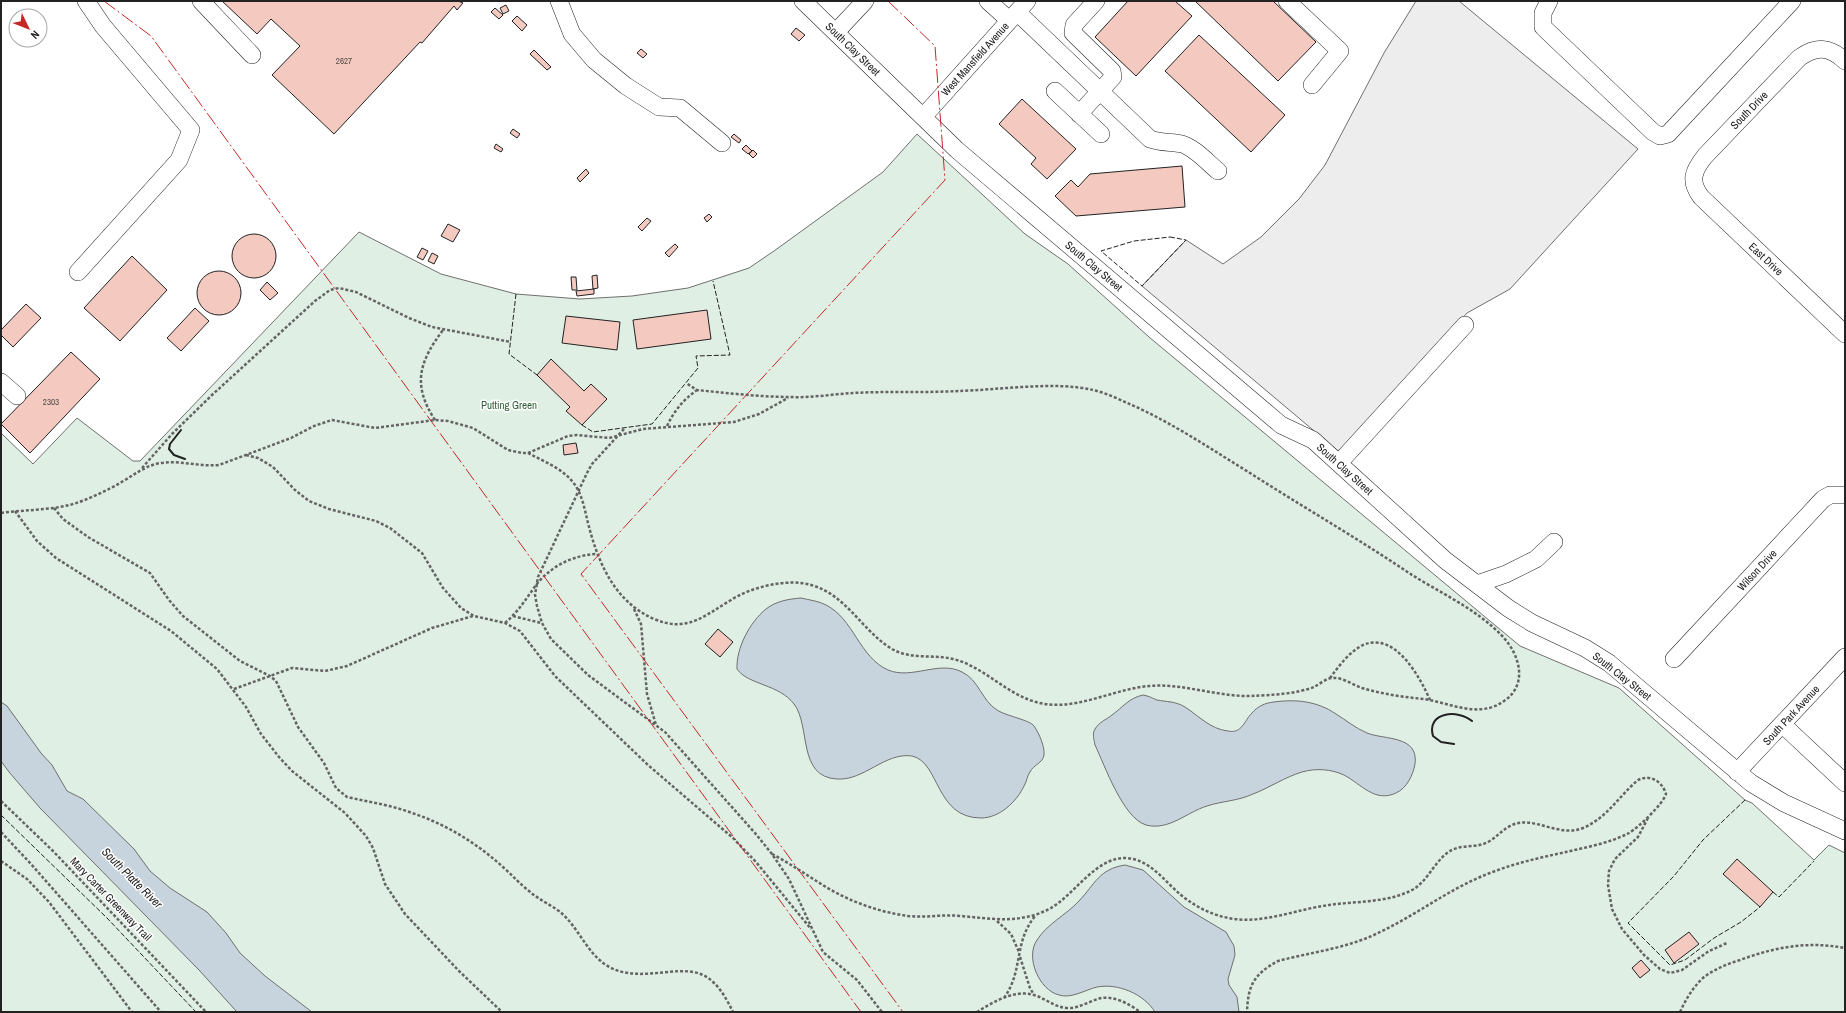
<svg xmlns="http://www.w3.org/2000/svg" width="1846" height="1013" font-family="'Archivo Narrow',sans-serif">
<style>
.green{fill:#e0efe3;stroke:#6f6f6f}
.parking{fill:#ededed;stroke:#6f6f6f}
.water{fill:#c7d3dd;stroke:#6f6f6f}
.building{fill:#f3c9c0;stroke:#222}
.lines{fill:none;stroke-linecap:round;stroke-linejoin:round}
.minor-casing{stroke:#222;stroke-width:18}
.path{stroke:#646464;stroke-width:2.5;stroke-dasharray:3 2;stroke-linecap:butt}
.minor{stroke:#fff;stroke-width:17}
.fence{stroke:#222;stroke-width:1;stroke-dasharray:5 2;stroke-linecap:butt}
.wall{stroke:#222;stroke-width:2}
.power{stroke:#c62828;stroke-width:1;stroke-dasharray:14 3 2 3;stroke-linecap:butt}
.labels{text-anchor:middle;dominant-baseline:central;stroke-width:3;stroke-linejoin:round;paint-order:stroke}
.number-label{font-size:9px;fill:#564c4a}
.street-label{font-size:11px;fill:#222;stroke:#fff}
.park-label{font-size:11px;fill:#2f5e38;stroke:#fff}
.water-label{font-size:12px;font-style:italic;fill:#222;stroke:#fff}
</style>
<rect width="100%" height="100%" fill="#fff"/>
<path class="green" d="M 917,134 L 1025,234 L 1068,264 L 1149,337 L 1520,646 L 1619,688 L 1745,800 L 1752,803 L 1814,860 L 1829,845 L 1845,853 L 1845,1012 L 1,1012 L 1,433 L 33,464 L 77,418 L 133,461 L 140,461 L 359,232 L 441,274 L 516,294 L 580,299 L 632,296 L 688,288 L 749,268 L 774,251 L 883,172 Z"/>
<path class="parking" d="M 1416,1 L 1459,1 L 1638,149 L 1510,289 L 1467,313 L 1346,446 L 1338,451 L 1142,286 L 1186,240 L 1223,264 L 1261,237 L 1299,199 L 1325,165 L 1384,53 Z"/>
<path class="water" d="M 801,598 C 809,600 819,601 826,605 C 854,619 859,657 888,670 C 912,680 939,660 962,672 C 979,680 982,701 997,710 C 1006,716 1030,720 1034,726 C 1039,733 1045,747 1044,755 C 1043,763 1033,765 1030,772 C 1027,776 1027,781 1024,786 C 1017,801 1000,818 981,818 C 935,818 940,762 912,756 C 885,752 864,781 837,779 C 797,777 811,726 794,704 C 779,684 748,685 737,669 C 736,648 750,622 766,609 C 776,601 789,599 801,598 Z
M 1143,695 C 1149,696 1152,698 1157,700 C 1167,702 1175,701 1185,707 C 1199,716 1210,729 1228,731 C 1242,734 1244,721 1252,713 C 1258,706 1265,703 1274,702 C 1296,699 1317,701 1336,714 C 1346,720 1355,728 1367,733 C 1384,740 1419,735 1415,764 C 1413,775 1407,788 1396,793 C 1375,803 1361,784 1344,775 C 1331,769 1316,768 1302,772 C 1285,777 1269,788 1253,794 C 1238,801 1222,801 1207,806 C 1187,812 1169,831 1146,825 C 1123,818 1105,766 1095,745 C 1094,739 1092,734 1095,729 C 1099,722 1106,720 1112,715 C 1123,707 1129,698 1143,695 Z
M 1,702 L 7,706 L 41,753 L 52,765 L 67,791 L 83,799 L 134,849 L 150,871 L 170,888 L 207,912 L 226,933 L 240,953 L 265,976 L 312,1012 L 237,1012 L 199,970 L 40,808 L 9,772 L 1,761 Z
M 1125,865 L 1143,870 L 1184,907 L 1226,932 L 1234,946 L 1235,955 L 1228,979 L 1229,985 L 1237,997 L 1239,1012 L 1155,1012 C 1144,994 1118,983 1097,987 C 1085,990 1071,999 1059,995 C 1039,990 1025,957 1037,940 C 1047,924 1066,915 1079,901 C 1095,884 1099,869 1125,865 Z"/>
<path class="building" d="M 222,1 L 458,1 L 463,3 L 457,10 L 454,6 L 422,43 L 420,42 L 334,134 L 272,75 L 300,46 L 271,19 L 257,34 Z
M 1128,1 L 1175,1 L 1192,16 L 1136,76 L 1095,37 Z
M 1195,1 L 1273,1 L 1316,42 L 1278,81 Z
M 506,5 L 509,11 L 503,14 L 500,8 Z
M 495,8 L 503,15 L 499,19 L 491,12 Z
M 517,16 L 527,25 L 522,31 L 512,21 Z
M 796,28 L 805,35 L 799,41 L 791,34 Z
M 1199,35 L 1285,115 L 1251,152 L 1165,71 Z
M 641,49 L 647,54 L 643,58 L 637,53 Z
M 534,50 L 551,67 L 547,70 L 530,54 Z
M 1022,99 L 1076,149 L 1047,179 L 1031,164 L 1036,158 L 999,124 Z
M 513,129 L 520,134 L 517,138 L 510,133 Z
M 734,134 L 741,140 L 739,143 L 731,137 Z
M 496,144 L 503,149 L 501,152 L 494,148 Z
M 746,145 L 752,151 L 748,154 L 742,149 Z
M 753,150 L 757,154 L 753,158 L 749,154 Z
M 1182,166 L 1185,207 L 1076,216 L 1055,196 L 1071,180 L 1078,187 L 1090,174 Z
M 586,169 L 589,173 L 580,182 L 577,178 Z
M 709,214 L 712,217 L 707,222 L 704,218 Z
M 647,218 L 651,221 L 642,231 L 638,227 Z
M 448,224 L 460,230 L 453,242 L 441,236 Z
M232 256a22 22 0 1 1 44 0a22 22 0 1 1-44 0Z
M 675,244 L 678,247 L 669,257 L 665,253 Z
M 422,248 L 428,251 L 423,260 L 417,257 Z
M 432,253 L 438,256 L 434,264 L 428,261 Z
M 132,256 L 167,290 L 120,341 L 84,308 Z
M197 293a22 22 0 1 1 44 0a22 22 0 1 1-44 0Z
M 597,275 L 598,288 L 593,289 L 592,276 Z
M 571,277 L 576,277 L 577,290 L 572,290 Z
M 267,282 L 278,293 L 270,300 L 260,290 Z
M 594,289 L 594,294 L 577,296 L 576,291 Z
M 26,304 L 41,318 L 13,347 L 1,335 L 1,330 Z
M 195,308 L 209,321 L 181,351 L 167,338 Z
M 707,310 L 711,339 L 637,349 L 633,320 Z
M 566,316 L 620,322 L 617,350 L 562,343 Z
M 71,352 L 100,379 L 30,453 L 1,424 Z
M 551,359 L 584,391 L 591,384 L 607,399 L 582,425 L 566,411 L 570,407 L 537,375 Z
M 576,443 L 578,453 L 564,455 L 563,445 Z
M 718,629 L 733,642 L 720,657 L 705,644 Z
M 1737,859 L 1773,892 L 1760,907 L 1723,874 Z
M 1689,932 L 1699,944 L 1674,963 L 1665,950 Z
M 1641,960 L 1650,970 L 1640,978 L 1632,968 Z"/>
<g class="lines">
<g class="minor-casing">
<path id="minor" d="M 201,1 L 252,55
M 559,1 L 572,34 L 594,60 L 626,86 L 659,107 L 680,108 L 722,143
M 803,1 L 957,150 L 1281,425 L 1313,440 L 1445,560 L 1508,608 L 1532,623 L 1585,648 L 1609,663 L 1751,783 L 1784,803 L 1845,831
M 988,1 L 1009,20
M 1287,1 L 1340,51 L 1312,85
M 1549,1 L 1543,13 L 1543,27 L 1653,132 L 1660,136 L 1668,134 L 1792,1
M 1017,12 L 1150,139 C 1161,143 1172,142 1182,144 C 1195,148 1208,163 1218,171
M 836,32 L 865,1
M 1845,61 C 1829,46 1816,46 1799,58 L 1705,156 C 1693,171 1689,181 1701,197 L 1845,334
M 1055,91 L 1101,134
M 1079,114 L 1113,77 L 1112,71 L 1073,33 L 1074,25 L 1096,1
M 923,117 L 1027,1
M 78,272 L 179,160 L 191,130 L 103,26 L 86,1
M 1,382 L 17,396
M 1339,463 L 1465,325
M 1477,584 L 1506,574 L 1536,559 L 1554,542
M 1674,659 L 1823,499 L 1830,495 L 1845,495
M 1782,724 L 1845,783
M 1737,772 L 1845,657"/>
</g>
<path class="path" d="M 435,420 C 412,385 419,362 443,330
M 667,426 C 674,411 683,400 697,390
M 624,429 L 592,464 L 587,473 L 538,577 L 535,595 L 537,606 L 542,623 L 551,639 L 588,675 L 665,732 L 755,833 L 772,854 L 789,879 L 823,952 L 857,980 L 882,1012
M 528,453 C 543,461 561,468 572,481 C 581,491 584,506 587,519 C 597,560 613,601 654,619 C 687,633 704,616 731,600 C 751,587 788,578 811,585 C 847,595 862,631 892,649 C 911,660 933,654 953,659 C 983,666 1006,694 1036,702 C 1073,713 1112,689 1149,686 C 1183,683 1217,697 1252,696 C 1271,695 1296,694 1314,687 C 1320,684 1326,678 1333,678 C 1342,677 1353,685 1362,688 C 1382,694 1403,697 1424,699 C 1450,703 1479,719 1504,701 C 1528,685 1520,656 1504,638 C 1479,610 1440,593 1409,573 C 1357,538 1303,507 1250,473 C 1211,449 1174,424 1132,405 C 1120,400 1107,393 1093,390 C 1056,381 998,390 958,391 C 923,393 888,391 853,393 C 833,394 812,398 791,397 C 760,397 728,393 697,390 L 686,383
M 246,455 L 258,458 L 273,467 L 295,490 L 309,501 L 329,509 L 376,521 L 390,528 L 422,553 L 443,588 L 461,608 L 474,616 L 505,623 L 520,631 L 555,676 L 648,765 L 733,838 L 756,862 L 811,929
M 142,468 L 172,434 L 212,395 L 315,301 L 330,290 L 339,288 L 356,292 L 409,318 L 432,327 L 511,342
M 54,508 L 63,519 L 88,537 L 150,573 L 169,600 L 183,616 L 240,661 L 270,676 L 276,681 L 298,727 L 324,763 L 336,788 L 347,797 C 369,802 391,805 412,813 C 446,824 478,844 504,868 C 513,876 520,884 529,891 C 538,899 549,904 559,911 C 578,926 586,952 606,965 C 642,988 687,956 713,982 C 722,990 728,1002 733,1012
M 15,511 L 37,541 L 56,558 L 171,631 L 217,669 L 246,707 L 261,734 L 279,757 L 292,771 L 345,813 L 366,836 L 373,848 L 385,884 L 405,914 L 459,971 L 502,1012
M 1,513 C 28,509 56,511 82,501 C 95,496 108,490 120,483 C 134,475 146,465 161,463 C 181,460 199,467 219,465 L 291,438 L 314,426 L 332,420 L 375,428 L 435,420 L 448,421 L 473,428 L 508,450 L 522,453 L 528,453 L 568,436 L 577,435 L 609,438 L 643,429 L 734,422 L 759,414 L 788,398
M 634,609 L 641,624 L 647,694 L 656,725
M 513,616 L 541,623
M 505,623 C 518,612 526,599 536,585 C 551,566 573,555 597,554
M 1330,678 C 1339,666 1349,652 1363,645 C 1395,631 1420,677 1430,700
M 234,689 L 292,668 L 325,671 L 347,666 L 432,628 L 473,616
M 1,801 L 53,851 L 206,1012
M 1648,818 L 1638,837 L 1615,859 L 1609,871 L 1608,885 L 1612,909 L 1622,929 L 1644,955 L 1660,969 L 1670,973 L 1682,970 L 1709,951 L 1727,943
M 1,832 L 31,864 L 161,1012
M 772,854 C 791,864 808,876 826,887 C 851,902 879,912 908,916 C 926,918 943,914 961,916 C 993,919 1022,924 1051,908 C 1075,894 1096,857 1126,858 C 1150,859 1165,882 1181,895 C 1197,908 1214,916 1234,919 C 1266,923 1298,909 1329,905 C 1356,901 1385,903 1410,891 C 1426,884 1433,864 1447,853 C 1460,843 1475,849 1488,842 C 1497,837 1503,829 1512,825 C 1533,815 1559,838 1583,828 C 1607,818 1619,796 1638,780 C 1650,774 1662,781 1666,794 C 1663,804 1639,827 1629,833 C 1610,843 1587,847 1566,852 C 1543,857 1520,862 1498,870 C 1452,886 1422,912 1380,932 C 1349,948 1312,952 1278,961 C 1254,974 1248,985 1247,1012
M 1,861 L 27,879 L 49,902 L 132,1012
M 997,921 L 1011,934 L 1019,952
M 1020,957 L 1030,988 L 1034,995
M 1004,998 C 1024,970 1013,942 1036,915
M 977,1012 C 993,1002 1015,989 1034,995 C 1047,999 1055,1008 1069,1008 C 1079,1008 1088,1002 1098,999 C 1111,994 1130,1004 1140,1012
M 1680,1012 C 1686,999 1693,987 1704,977 C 1715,969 1727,964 1740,960 C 1775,947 1808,941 1845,948"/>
<use href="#minor" class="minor"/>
<path class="fence" d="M 1170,237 L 1186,240 L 1142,286 L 1101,251 L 1134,241 Z
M 516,294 L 509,354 L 537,375
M 582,425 L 593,432 L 652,424 L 698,368 L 696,356 L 730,355 L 713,281
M 1745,800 L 1703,840 L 1674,876 L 1628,923 L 1670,965 L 1685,960 L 1714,938 L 1741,922 L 1760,907
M 1,815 L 107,918 L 196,1012
M 1773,892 L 1779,897 L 1814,861"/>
<path class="wall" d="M 181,430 L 170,444 L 169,449 L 174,455 L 185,459
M 1454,744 L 1441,742 L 1433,736 C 1426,712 1458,709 1472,721"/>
<path class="power" d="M 104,1 L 151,36 L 861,1012
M 888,1 L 935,46 L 945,180 L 581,574 L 903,1012"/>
</g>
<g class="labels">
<g class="number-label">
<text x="344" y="61">2627</text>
<text x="51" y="402">2303</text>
</g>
<g class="street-label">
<text transform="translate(853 49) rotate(44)">South Clay Street</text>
<text transform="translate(975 59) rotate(-48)">West Mansfield Avenue</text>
<text transform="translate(1749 110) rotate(-46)">South Drive</text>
<text transform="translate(1766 259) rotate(43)">East Drive</text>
<text transform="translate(1094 266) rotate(40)">South Clay Street</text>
<text transform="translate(1345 469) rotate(42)">South Clay Street</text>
<text transform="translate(1757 570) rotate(-47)">Wilson Drive</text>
<text transform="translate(1622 676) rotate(38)">South Clay Street</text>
<text transform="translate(1791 715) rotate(-47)">South Park Avenue</text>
<text transform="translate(111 899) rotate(46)">Mary Carter Greenway Trail</text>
</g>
<g class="park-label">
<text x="509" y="405">Putting Green</text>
</g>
<g class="water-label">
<text transform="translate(132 878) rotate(45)">South Platte River</text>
</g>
</g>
<rect width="1846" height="1013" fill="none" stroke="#222222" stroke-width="4"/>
<g transform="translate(28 28) rotate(133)"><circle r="19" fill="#ffffff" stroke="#a7a7a7"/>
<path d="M0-3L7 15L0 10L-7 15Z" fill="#c62828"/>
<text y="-6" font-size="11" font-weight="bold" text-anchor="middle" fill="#222222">N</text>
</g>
</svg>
